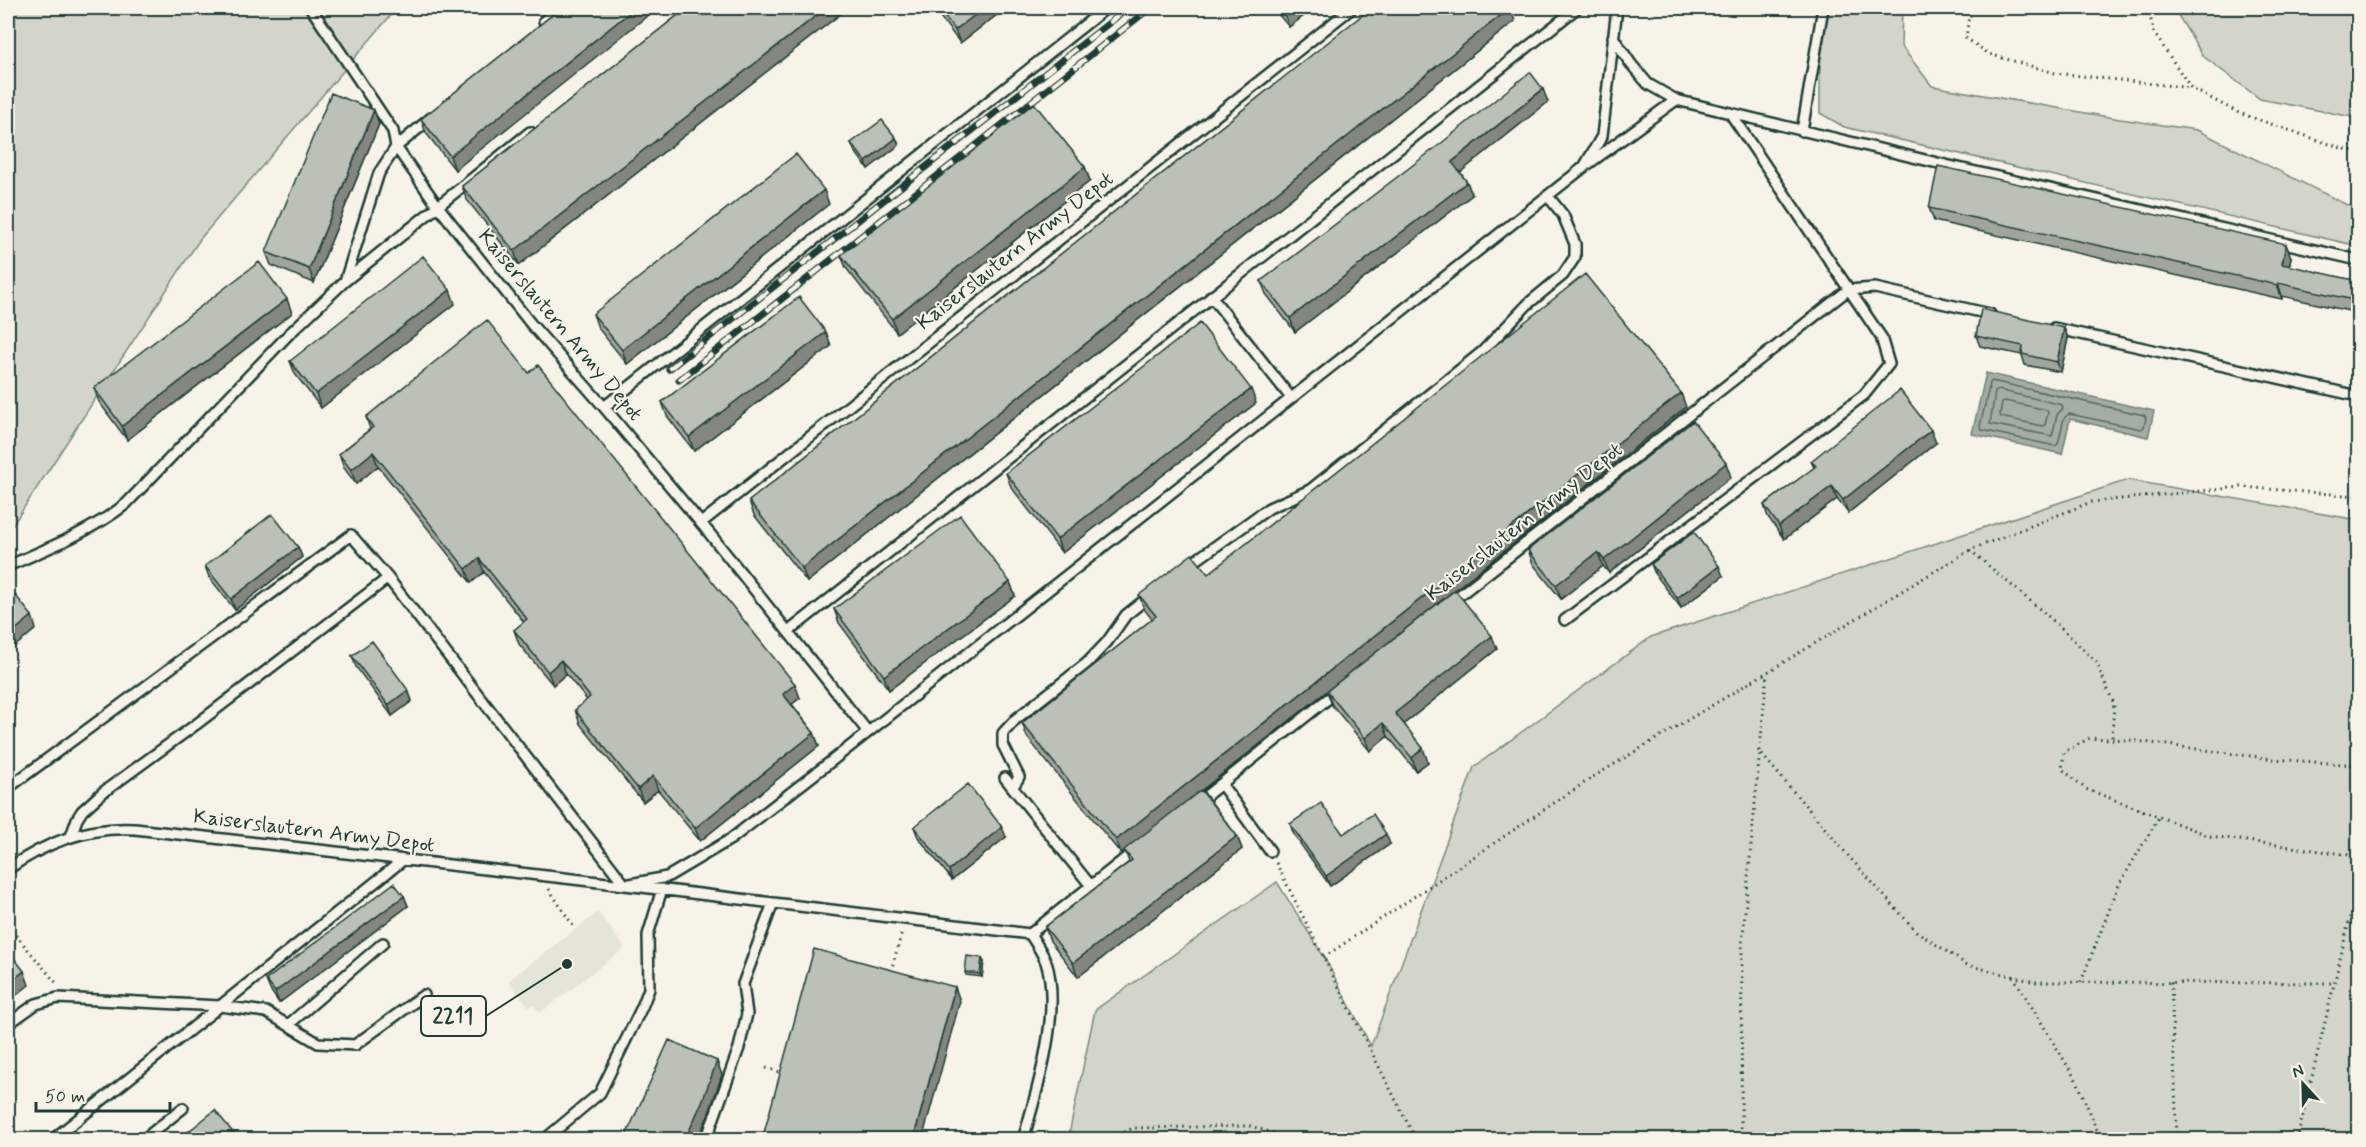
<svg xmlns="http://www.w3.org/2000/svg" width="2366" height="1147" font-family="Mynerve,sans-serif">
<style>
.built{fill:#e5e4d9}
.green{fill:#d3d5ca;stroke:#79897f;stroke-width:1.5}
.water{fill:#a4ada3;stroke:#6f8077;stroke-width:1.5}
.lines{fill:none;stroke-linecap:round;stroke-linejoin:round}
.shore{stroke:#546a60;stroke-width:1.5}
.lane-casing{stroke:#1f3d34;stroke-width:14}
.path{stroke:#1f3d34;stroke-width:3;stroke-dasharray:1.5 4.5;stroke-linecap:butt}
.lane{stroke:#f7f3e8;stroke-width:9}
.rail-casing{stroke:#1f3d34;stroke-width:7}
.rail{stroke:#f7f3e8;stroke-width:4.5;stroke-dasharray:14;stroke-linecap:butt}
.wall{fill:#a1a69d;stroke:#1f3d34;stroke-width:1.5}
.shaded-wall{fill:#83877f;stroke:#1f3d34;stroke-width:1.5}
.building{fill:#bbc1b6;stroke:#1f3d34;stroke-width:1.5}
.labels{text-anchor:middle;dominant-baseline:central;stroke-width:4.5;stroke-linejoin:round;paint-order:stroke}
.street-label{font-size:21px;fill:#1f3d34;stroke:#f7f3e8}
.leader{fill:none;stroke:#1f3d34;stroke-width:2}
.callout-dot{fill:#1f3d34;stroke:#f7f3e8;stroke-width:2}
.callout{fill:#f7f3e8;stroke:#1f3d34;stroke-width:2}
.callout-label{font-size:22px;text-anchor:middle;font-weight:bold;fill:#1f3d34}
</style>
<rect width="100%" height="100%" fill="#f7f3e8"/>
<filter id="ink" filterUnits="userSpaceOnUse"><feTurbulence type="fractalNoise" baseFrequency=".0167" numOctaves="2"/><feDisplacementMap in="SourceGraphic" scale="12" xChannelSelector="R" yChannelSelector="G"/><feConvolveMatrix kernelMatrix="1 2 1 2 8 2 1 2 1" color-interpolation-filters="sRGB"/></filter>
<g filter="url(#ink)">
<path class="built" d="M 598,912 L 625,948 L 540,1013 L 533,1004 L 529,1007 L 508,981 Z"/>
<path class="green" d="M 8,8 L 397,8 L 200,239 L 8,532 Z
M 1823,8 L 1902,8 L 1901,46 L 1932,86 L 2120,119 L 2197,130 L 2347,205 L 2358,205 L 2358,246 L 1844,127 L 1820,113 L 1820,33 Z
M 2175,8 L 2358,8 L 2358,118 L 2260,99 L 2203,56 L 2176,12 Z
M 2128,480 L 2358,520 L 2358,1139 L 1068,1139 L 1095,1010 L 1277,882 L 1324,957 L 1371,1046 L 1474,767 L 1651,637 Z"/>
<path class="water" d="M 1986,373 L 2154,411 L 2148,437 L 2070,419 L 2062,454 L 1972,434 Z"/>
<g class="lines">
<path class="shore" d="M 1992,381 L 2144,415 L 2146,418 L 2144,427 L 2141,429 L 2069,414 L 2064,418 L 2058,444 L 2055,446 L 1982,430 L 1980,426 L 1990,383 Z
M 1998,390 L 2062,405 L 2063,408 L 2057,415 L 2052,436 L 1990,424 L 1995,392 Z
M 2005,401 L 2047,410 L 2048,413 L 2045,425 L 2042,426 L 2001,417 L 2000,414 L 2002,403 Z"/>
<g class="lane-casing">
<path id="lane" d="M 311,8 L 393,131 L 396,147 L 437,205 L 531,324 L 604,407 L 710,534 L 868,732
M 544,21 L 561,8
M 1676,100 L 1950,166 L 2358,260
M 1802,131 L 1823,8
M 1588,164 L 1676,100 L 1648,84 L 1631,64 L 1613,37
M 345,281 L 379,173 L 396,147 L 431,118
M 1848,290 L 1875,288 L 1990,314
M 1211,296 L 1291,398
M 2054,328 L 2358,396
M 604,407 L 1106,8
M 701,523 L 1352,8
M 8,566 C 49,548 90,532 126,504 L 288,335 L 345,281 L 530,132
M 1188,566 L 1269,508 L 1310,490 L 1482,352 L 1529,303 L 1563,275 L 1575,257 L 1575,244 L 1563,215 L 1548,196
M 388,578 L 625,885 L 667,877 L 689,864 L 731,839 L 838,756 L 1584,167 L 1602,136 L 1617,8
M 1451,602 L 1848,290
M 1565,620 L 1864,395 L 1889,364 L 1881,337 L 1730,113
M 788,632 L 1577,8
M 1005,778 L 1091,886
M 1221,784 L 1270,851
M 1013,787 L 1019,777 L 1003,745 L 1003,733 L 1016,719 L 1087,663 L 1107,642 L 1126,615 L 1151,595
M 8,788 L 351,535 L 388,578 L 198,723 L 102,793 L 82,811 L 77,819 L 71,836
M 1197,803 L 1339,690
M 8,869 C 46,842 87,826 135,829 L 625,885 L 1030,934 L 1136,850
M 8,1024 L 36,1004 L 58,998 L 220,1006 L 266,1012 L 318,1043 L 355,1045 L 424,995
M 288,1025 L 383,943
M 52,1140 L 403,860
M 143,1140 L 183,1108
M 544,1140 L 600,1093 L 642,1007 L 649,989 L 648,935 L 662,889
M 706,1140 L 739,1048 L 747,1014 L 743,984 L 773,903
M 1023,1140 C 1037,1092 1062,1010 1046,962 C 1042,952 1036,943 1030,934"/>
</g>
<path class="path" d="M 1981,8 L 1969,16 L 1966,38 L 1989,54 L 2055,73 L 2191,88
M 2148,8 L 2154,33 L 2191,88 L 2239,113 L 2341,148 L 2358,152
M 8,304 L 14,302
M 1970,550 L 2056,623 L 2096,662 L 2114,704 L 2112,739
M 1758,750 L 1852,860 L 1916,931 L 1967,965 L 2035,982 L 2335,983
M 2358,765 L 2273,759 L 2129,740 L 2090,738 L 2064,752 L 2062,769 L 2086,789 L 2210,836 L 2358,856
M 1276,863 L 1416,1140
M 549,889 L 575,929
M 8,926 L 58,985
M 1324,957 L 1593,777 L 1970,550 L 2091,502 L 2241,487 L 2358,496
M 891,971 L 902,932
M 2013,976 L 2078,1083 L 2101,1140
M 2081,982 L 2119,885 L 2159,817
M 2171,982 L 2177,1140
M 766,1068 L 784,1073
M 1108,1140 L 1133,1128 L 1250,1126 L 1297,1140
M 1741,1140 L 1742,945 L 1767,673
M 2297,1140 L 2350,917 L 2358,889"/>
<use href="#lane" class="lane"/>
<g class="rail-casing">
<path id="rail" d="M 669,369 L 1128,8
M 679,380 L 1150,8"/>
</g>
<use href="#rail" class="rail"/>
</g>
<path class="wall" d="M 561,8 L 455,170 L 426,133 L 421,119 Z
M 687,8 L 848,8 L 519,265 L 467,200 L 462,186 Z
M 935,8 L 1006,8 L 960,43 L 937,13 Z
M 1273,8 L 1314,8 L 1289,27 Z
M 1515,21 L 807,582 L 754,515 L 749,501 Z
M 1548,102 L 1460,172 L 1467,182 L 1472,195 L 1295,332 L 1266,294 L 1261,281 Z
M 374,110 L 379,124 L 314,283 L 271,265 L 266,252 Z
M 896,138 L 899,145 L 868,169 L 854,150 L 851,143 Z
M 1085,167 L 1090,181 L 897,333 L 846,268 L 841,255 Z
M 829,204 L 627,364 L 598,328 L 593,314 Z
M 1929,208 L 2291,257 L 2289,266 L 2358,281 L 2358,313 L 2282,296 L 2282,299 L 1934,221 Z
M 455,304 L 321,408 L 295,374 L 290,361 Z
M 292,313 L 127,440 L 99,402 L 94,388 Z
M 2064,328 L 2068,338 L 2061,372 L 2025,365 L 2022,355 L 1980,346 L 1976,336 Z
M 826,332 L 831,346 L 694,451 L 667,416 L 662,402 Z
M 529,373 L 800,698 L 792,704 L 814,733 L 819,746 L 700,841 L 658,790 L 643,802 L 580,724 L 575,710 L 587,700 L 566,674 L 553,685 L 519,644 L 514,630 L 524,622 L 484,572 L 471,583 L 378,466 L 356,484 L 344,468 L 339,454 L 370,429 L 366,417 Z
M 1256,403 L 1062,553 L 1011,487 L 1006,473 Z
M 1686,407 L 1202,790 L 1237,836 L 1242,849 L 1078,977 L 1050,941 L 1045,927 L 1129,862 L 1125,851 L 1121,854 L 1027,737 L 1022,723 L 1152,619 L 1144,609 L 1139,595 L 1208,574 Z
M 1936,443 L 1848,513 L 1837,499 L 1784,539 L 1768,517 L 1764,505 L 1814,468 L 1811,461 Z
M 1731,477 L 1609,573 L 1603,566 L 1561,599 L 1533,564 L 1528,550 Z
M 298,547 L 302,557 L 235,610 L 209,577 L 205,566 Z
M 1651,564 L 1723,576 L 1681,608 L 1655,574 Z
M 1010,582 L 1015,596 L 889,690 L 839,623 L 834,609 Z
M 1497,649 L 1404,724 L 1428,762 L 1416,771 L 1388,736 L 1370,751 L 1332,705 L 1327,691 Z
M 352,656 L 408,690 L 412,701 L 392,716 L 356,667 Z
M 1290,824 L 1343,834 L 1390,844 L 1330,886 L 1294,835 Z
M 914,827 L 1006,837 L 952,880 L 918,837 Z
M 404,896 L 408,906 L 279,1003 L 270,990 L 266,980 Z
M 984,962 L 982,977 L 966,975 L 965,972 Z"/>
<path class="shaded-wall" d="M 635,8 L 657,8 L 455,170 L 450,156 Z
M 826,8 L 848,8 L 519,265 L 514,251 Z
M 984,8 L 1006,8 L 960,43 L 955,30 Z
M 1291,8 L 1314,8 L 1289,27 L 1284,13 Z
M 1510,8 L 1515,21 L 807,582 L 802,568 Z
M 1543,89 L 1548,102 L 1457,175 L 1452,162 Z
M 374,110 L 379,124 L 314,283 L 309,269 Z
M 896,138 L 899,145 L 868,169 L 866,162 Z
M 1085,167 L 1090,181 L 897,333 L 892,319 Z
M 1467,182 L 1472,195 L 1295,332 L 1290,318 Z
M 824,190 L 829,204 L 627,364 L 622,350 Z
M 2286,244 L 2291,257 L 2287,278 L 2282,264 Z
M 2278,283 L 2282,296 L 2282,299 L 2277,285 Z
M 450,290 L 455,304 L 321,408 L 316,394 Z
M 287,299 L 292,313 L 127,440 L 122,426 Z
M 2064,328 L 2068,338 L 2061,372 L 2057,362 Z
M 826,332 L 831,346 L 694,451 L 689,437 Z
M 1251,389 L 1256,403 L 1062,553 L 1057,539 Z
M 1681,393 L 1686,407 L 1121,854 L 1116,840 Z
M 1931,430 L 1936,443 L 1848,513 L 1843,500 Z
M 373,452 L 378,466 L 356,484 L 351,470 Z
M 1726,463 L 1731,477 L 1609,573 L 1604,560 Z
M 1832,486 L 1837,499 L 1784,539 L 1779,526 Z
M 298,547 L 302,557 L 235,610 L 231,599 Z
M 1598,552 L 1603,566 L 1561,599 L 1556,585 Z
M 479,558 L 484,572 L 471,583 L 466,569 Z
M 1719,566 L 1723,576 L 1681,608 L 1677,598 Z
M 1010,582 L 1015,596 L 889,690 L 884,676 Z
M 32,616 L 36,629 L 8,652 L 8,636 Z
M 1492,636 L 1497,649 L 1400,727 L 1395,713 Z
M 561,660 L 566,674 L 553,685 L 548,672 Z
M 795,684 L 800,698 L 788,707 L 783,694 Z
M 408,690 L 412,701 L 392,716 L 388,705 Z
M 1383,723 L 1388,736 L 1370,751 L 1365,738 Z
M 814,733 L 819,746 L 700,841 L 695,828 Z
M 1423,748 L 1428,762 L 1416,771 L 1412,758 Z
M 653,776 L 658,790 L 643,802 L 638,789 Z
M 1002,827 L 1006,837 L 952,880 L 949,870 Z
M 1386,834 L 1390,844 L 1330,886 L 1326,876 Z
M 1237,836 L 1242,849 L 1078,977 L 1073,963 Z
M 404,896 L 408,906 L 279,1003 L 275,992 Z
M 982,958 L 984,962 L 982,977 L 980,974 Z
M 24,971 L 29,985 L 8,1002 L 8,984 Z
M 955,987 L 960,1001 L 922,1140 L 913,1140 Z
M 717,1061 L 722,1075 L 708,1116 L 697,1140 L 685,1140 Z"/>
<path class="building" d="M 561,8 L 635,8 L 450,156 L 421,119 Z
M 687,8 L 826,8 L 514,251 L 462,186 Z
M 938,8 L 984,8 L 955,30 Z
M 1279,8 L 1291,8 L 1284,13 Z
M 1371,8 L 1510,8 L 802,568 L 749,501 Z
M 1530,72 L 1543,89 L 1452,162 L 1467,182 L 1290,318 L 1261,281 L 1439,145 Z
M 331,93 L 374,110 L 309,269 L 266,252 Z
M 1034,103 L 1085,167 L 892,319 L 841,255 Z
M 882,120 L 896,138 L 866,162 L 851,143 Z
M 796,154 L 824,190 L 622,350 L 593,314 Z
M 1938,166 L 2286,244 L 2282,264 L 2358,281 L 2358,301 L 2278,283 L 2277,285 L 1929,208 Z
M 423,256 L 450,290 L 316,394 L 290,361 Z
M 259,262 L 287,299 L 122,426 L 94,388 Z
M 1585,274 L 1681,393 L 1116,840 L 1022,723 L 1156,616 L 1139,595 L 1192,554 L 1208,574 Z
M 799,297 L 826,332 L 689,437 L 662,402 Z
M 1981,309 L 2064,328 L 2057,362 L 2022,354 L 2023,346 L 1976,336 Z
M 487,320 L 529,373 L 538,365 L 795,684 L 783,694 L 814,733 L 695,828 L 653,776 L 638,789 L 575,710 L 590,697 L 561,660 L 548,672 L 514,630 L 527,619 L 479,558 L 466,569 L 373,452 L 351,470 L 339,454 L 373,427 L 366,417 Z
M 1200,323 L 1251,389 L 1057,539 L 1006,473 Z
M 1900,390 L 1931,430 L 1843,500 L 1832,486 L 1779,526 L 1764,505 L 1816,466 L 1811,461 Z
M 1693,421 L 1726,463 L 1604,560 L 1598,552 L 1556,585 L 1528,550 Z
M 272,514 L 298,547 L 231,599 L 205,566 Z
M 960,515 L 1010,582 L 884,676 L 834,609 Z
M 1694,532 L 1719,566 L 1677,598 L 1651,564 Z
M 8,586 L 32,616 L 8,636 Z
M 1455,590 L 1492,636 L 1395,713 L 1423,748 L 1412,758 L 1383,723 L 1365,738 L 1327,691 Z
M 372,641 L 408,690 L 388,705 L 352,656 Z
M 968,784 L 1002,827 L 949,870 L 914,827 Z
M 1201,790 L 1237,836 L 1073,963 L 1045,927 L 1132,860 L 1124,850 Z
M 1321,803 L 1343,834 L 1373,814 L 1386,834 L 1326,876 L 1290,824 Z
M 394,883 L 404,896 L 275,992 L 266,980 Z
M 814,949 L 955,987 L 913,1140 L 762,1140 Z
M 8,950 L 24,971 L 8,984 Z
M 967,956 L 982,958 L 980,974 L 965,972 Z
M 669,1040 L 717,1061 L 702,1102 L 685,1140 L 624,1140 Z
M 215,1110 L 239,1140 L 178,1140 Z"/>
</g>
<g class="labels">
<g class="street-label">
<text transform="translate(1015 251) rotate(-38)">Kaiserslautern Army Depot</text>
<text transform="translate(560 325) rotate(50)">Kaiserslautern Army Depot</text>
<text transform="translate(1524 522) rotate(-38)">Kaiserslautern Army Depot</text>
<text transform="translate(314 831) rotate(7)">Kaiserslautern Army Depot</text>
</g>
</g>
<path class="leader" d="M567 964L486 1016"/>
<circle class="callout-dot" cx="567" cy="964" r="6"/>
<rect class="callout" x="421" y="996" width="65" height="40" rx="6"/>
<g class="callout-label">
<text x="453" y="1023">2211</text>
</g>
<rect width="2366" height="1147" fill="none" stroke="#f7f3e8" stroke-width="30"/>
<rect x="15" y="15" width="2336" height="1117" fill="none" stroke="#1f3d34" stroke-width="2" filter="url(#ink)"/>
<g transform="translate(2303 1084) rotate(338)" stroke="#f7f3e8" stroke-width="4.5" paint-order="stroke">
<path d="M0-4.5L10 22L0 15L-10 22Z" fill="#1f3d34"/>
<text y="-9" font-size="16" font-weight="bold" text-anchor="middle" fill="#1f3d34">N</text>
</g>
<path d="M36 1102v9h134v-9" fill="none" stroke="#1f3d34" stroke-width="3"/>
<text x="45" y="1102" font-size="18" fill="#1f3d34" stroke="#f7f3e8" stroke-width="4.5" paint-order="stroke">50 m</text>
</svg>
